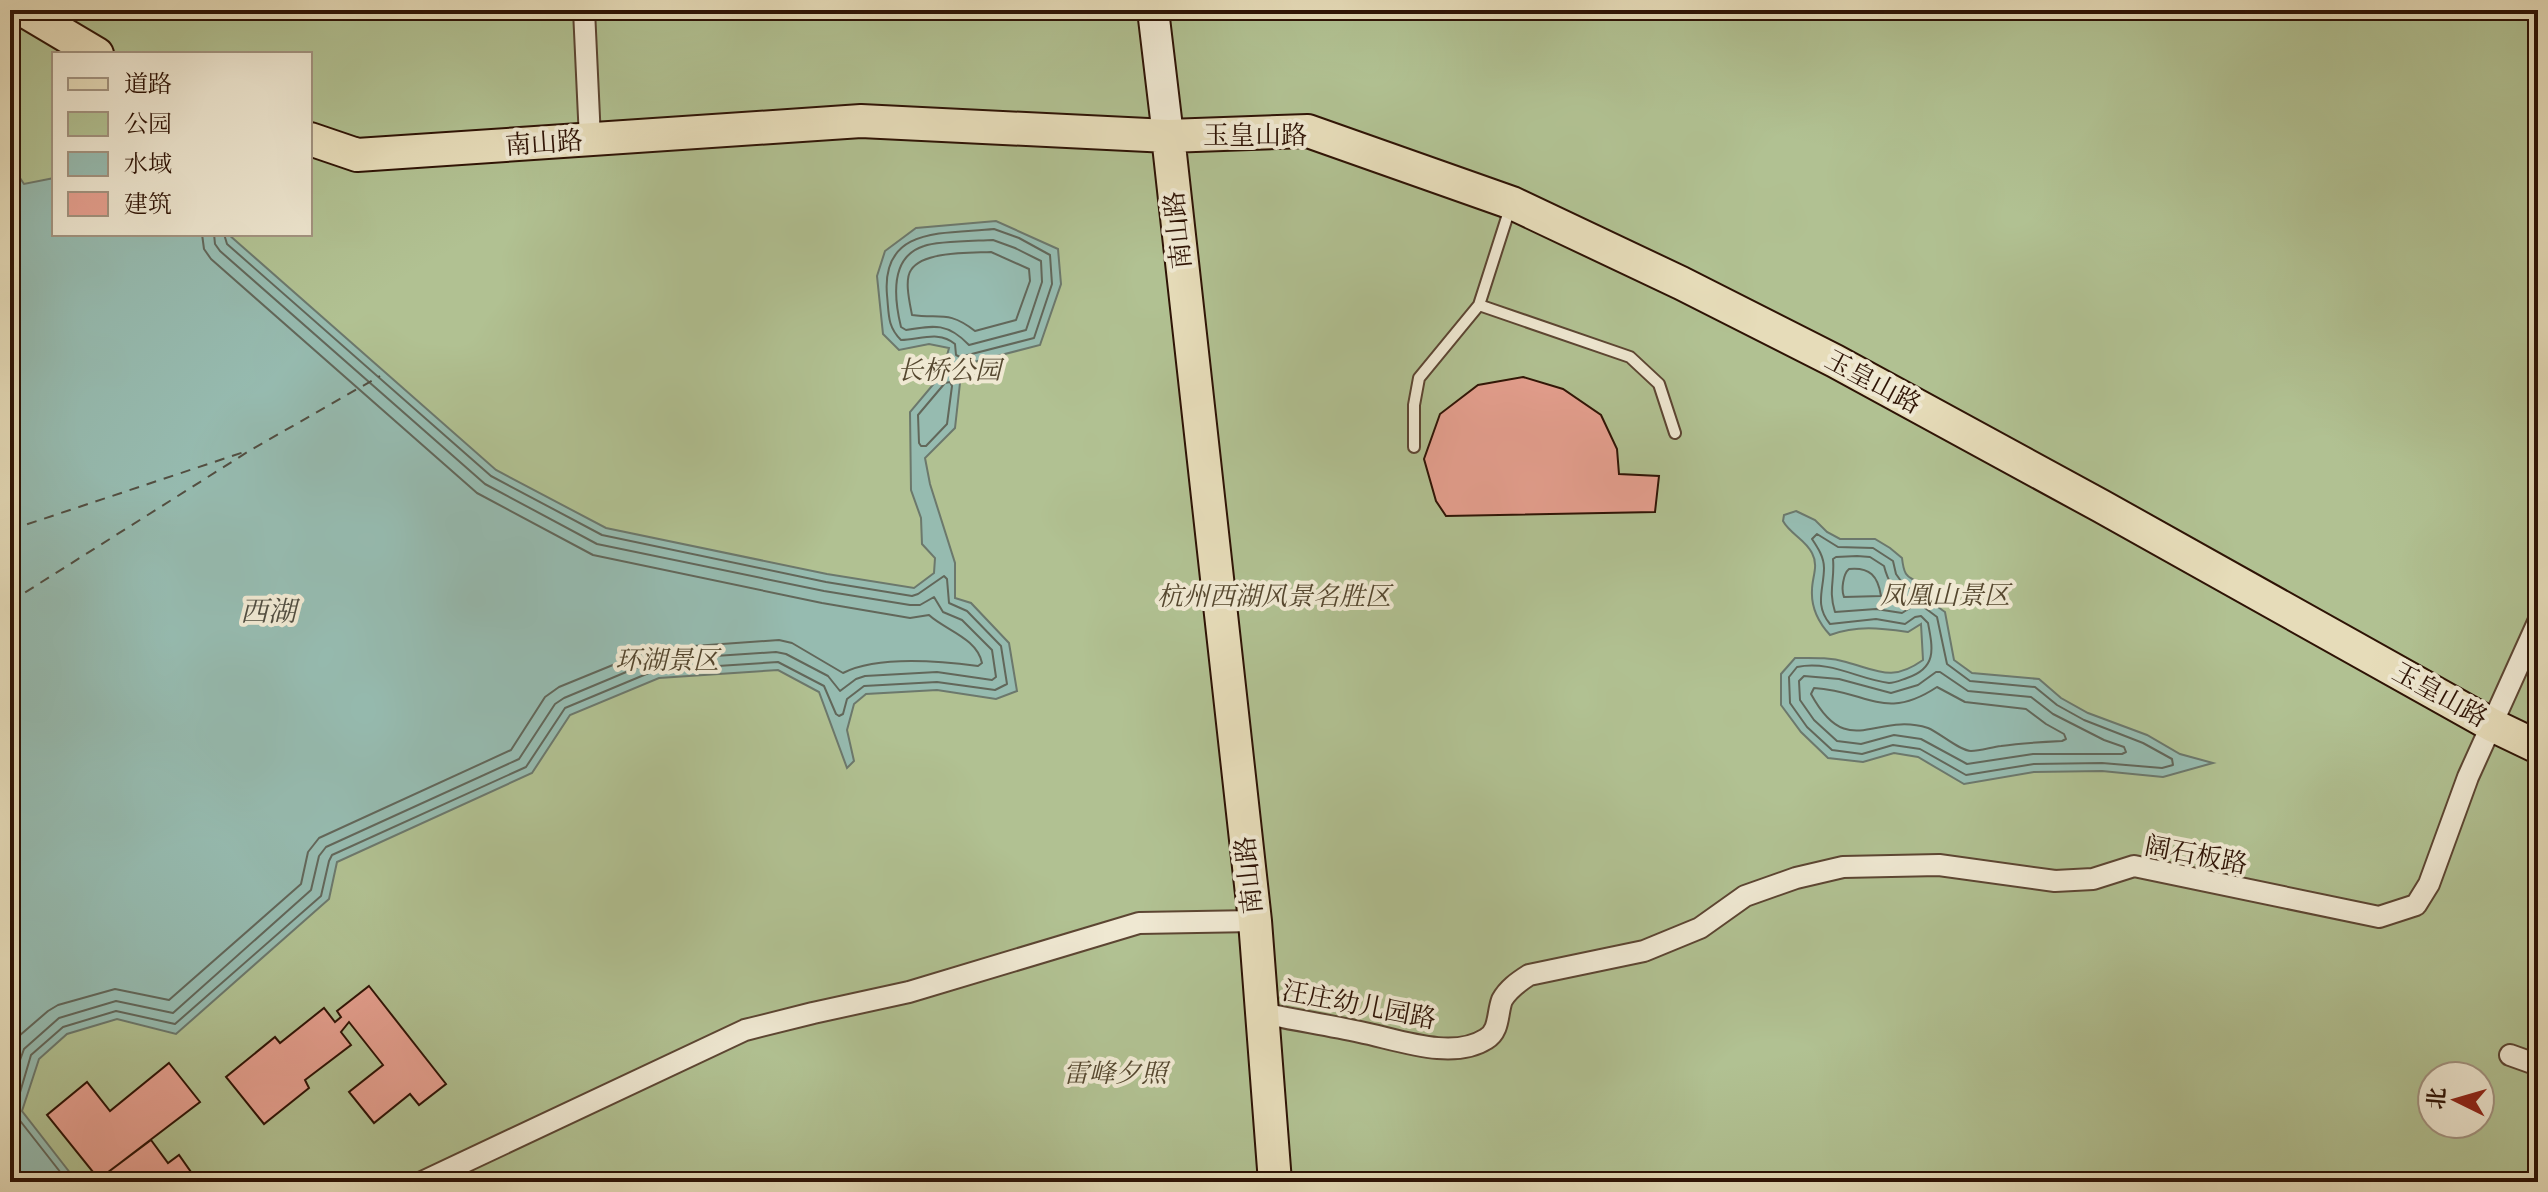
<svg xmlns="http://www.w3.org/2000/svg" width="2548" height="1192" font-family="'IM FELL French Canon','Noto Serif SC',serif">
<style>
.green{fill:#b1c192;stroke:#706a4c;stroke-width:2;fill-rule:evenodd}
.water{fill:#96bbb0;stroke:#6c786c;stroke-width:2}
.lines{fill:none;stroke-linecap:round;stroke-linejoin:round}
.shore{stroke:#62675a;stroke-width:2}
.ferry{stroke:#524e41;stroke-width:2;stroke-dasharray:10 8;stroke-linecap:butt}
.building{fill:#e6a090;stroke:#2e1305;stroke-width:2}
.lane-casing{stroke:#5c4532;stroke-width:14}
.street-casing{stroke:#5c4532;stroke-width:24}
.secondary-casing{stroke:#2e1305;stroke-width:34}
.primary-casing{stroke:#2e1305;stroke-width:36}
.lane{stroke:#efe8d2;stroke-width:10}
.street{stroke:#efe8d2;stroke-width:20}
.secondary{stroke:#efe8d2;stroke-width:30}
.primary{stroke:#e6dcb9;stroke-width:32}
.labels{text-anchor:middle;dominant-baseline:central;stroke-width:8;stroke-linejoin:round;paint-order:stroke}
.street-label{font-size:26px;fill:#2e1305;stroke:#efe8d2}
.park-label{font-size:26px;font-style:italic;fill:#55472f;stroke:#efe8d2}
.water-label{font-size:28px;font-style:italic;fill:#524e41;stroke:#efe8d2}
</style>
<rect width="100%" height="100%" fill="#e6dcb9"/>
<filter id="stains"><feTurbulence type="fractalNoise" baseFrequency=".0025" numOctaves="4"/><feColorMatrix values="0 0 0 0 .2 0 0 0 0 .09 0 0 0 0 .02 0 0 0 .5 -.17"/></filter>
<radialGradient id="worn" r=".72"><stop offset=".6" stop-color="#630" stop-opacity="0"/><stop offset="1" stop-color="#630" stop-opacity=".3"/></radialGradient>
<path class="green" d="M 10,10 L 2538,10 L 2538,1182 L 10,1182 ZM 54,54 L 310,54 L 310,234 L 54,234 ZM 2432,1076 L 2480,1076 L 2480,1124 L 2432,1124 Z"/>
<path class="water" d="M 10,116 L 17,130 L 16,172 L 24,184 L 54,178 L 54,234 L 228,234 L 496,470 L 606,528 L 827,574 L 914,588 L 934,573 L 935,558 L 922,544 L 921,518 L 911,490 L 910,412 L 942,374 L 949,348 L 929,344 L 899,350 L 883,334 L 877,276 L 885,251 L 916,228 L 996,221 L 1058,249 L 1061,284 L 1040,345 L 962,365 L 955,428 L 925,458 L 930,484 L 955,563 L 955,598 L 971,603 L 1009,643 L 1017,691 L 996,699 L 937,690 L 866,694 L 854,704 L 847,730 L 854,761 L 847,768 L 819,692 L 778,670 L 659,678 L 570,715 L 532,773 L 337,862 L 329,899 L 176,1034 L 117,1019 L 67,1034 L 39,1059 L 22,1111 L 71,1174 L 67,1182 L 10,1182 Z
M 1796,511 L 1815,520 L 1827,532 L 1840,539 L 1875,539 L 1890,548 L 1902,558 C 1905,585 1912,573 1923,588 C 1933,601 1930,602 1945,612 L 1954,660 L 1972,673 L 2039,679 L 2061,698 L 2088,713 L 2147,735 L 2180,754 L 2213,763 L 2163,777 L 2102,771 L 2034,772 L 1964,784 L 1918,757 L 1894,753 L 1863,762 L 1828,758 L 1801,732 L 1781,705 L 1781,674 L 1795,658 C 1812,658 1829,657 1846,662 C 1879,671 1892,682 1923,660 L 1921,624 L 1908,632 C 1880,628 1857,625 1830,635 C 1819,623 1811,607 1812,590 C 1812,577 1819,566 1812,553 C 1805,539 1790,534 1783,521 L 1784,515 Z"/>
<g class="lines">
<path class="shore" d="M 994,229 L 1019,238 L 1050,255 L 1052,284 L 1034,338 L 960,357 L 956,355 L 955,344 C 939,330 919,340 901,340 C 887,326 889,314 887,295 C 881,226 944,234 994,229 Z
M 993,240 L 1015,248 L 1041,261 L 1042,282 L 1026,330 L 969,345 C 948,323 935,325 906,330 L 901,327 C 894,298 889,257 924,246 C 938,241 976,241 993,240 Z
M 991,252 L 1029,269 L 1030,281 L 1016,320 L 975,331 C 948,310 940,319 912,315 C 910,304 904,280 911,270 C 923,251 970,253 991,252 Z
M 950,382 L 952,386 L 947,424 L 926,446 L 921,446 L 919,443 L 918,415 L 945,383 Z
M 1817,534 L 1838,547 L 1873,548 L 1893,561 L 1896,574 L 1903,584 L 1916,591 L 1925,608 L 1937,617 L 1947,664 L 1970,681 L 2035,687 L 2057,705 L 2084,720 L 2143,743 L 2172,759 L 2173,765 L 2162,768 L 2102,763 L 2034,764 L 1966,775 L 1920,749 L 1893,745 L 1862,754 L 1832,750 L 1807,727 L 1790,703 L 1789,677 L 1797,667 C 1830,660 1858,679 1889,683 C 1895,683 1901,680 1907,678 C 1937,668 1933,649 1928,623 L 1921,616 L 1915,617 L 1905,624 L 1876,619 L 1830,624 C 1814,605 1824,589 1824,568 C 1824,557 1818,548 1812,539 Z
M 1857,556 L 1870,557 L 1884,566 C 1888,582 1894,591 1909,600 L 1910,608 L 1902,613 L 1876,609 L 1835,612 C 1828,590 1835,580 1833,559 L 1836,557 Z
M 1849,569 C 1870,567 1878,576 1881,596 L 1844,597 C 1841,590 1843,574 1849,569 Z
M 1936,672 L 1940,672 L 1968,691 L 2031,697 L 2053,714 L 2104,740 L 2124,747 L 2126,752 L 2122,754 L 2033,754 L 1967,764 L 1921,739 L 1894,735 L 1861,744 L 1837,741 L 1814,720 L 1800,700 L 1799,681 L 1804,676 L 1839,679 L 1891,693 L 1918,685 Z
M 1937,687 L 1965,702 L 2026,709 L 2046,724 L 2064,734 L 2066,739 L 2062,741 C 2042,742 2022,743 2001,746 C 1992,747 1980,751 1971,751 C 1960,751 1940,733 1928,728 C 1875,711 1848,762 1811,694 L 1814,688 C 1868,691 1884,722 1937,687 Z
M 10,1049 L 19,1036 L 48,1011 L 58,1005 L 115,989 L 169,1000 L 301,884 L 308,852 L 319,838 L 511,750 L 545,697 L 559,687 L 652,649 L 779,640 L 792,643 L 843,673 C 878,655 940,661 978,666 L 982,663 C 977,638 945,630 929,615 L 910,618 L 822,603 L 593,555 L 477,493 L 211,259 L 204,249 L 202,234
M 10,1088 L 24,1049 L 59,1018 L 116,1001 L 173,1013 L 311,890 L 319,856 L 326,847 L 519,759 L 555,704 L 564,698 L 655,660 L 776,652 L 786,654 L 828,676 L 840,691 L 856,679 L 865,676 L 937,672 L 992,680 L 996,677 L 992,650 L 962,620 L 943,612 L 934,597 L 920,605 L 910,605 L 824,591 L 597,544 L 485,484 L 220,251 L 215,244 L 214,234
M 61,1182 L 61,1173 L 14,1113 L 31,1055 L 63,1027 L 116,1011 L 175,1024 L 321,896 L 329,861 L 332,855 L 526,767 L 565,708 L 656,670 L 778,662 L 824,686 L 836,714 L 839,716 L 843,714 L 847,699 L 864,686 L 937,682 L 995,690 L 1007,684 L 1001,646 L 967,611 L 949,603 L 947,579 L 944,576 L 918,594 L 912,596 L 826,582 L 602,535 L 491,476 L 227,244 L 224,234"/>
<path class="ferry" d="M 10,530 L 244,452
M 10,602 L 249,451 L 380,376"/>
</g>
<path class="building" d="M 1523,377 L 1563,389 L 1601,415 L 1617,449 L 1619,474 L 1659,476 L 1655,512 L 1446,516 L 1436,501 L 1424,459 L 1440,414 L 1478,385 Z
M 369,986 L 446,1084 L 419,1105 L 410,1094 L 374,1123 L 349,1092 L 383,1065 L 349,1022 L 341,1032 L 351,1045 L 305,1080 L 309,1088 L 264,1124 L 226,1077 L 275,1037 L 280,1043 L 324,1008 L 335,1022 L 341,1017 L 337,1011 Z
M 169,1063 L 200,1102 L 103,1176 L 101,1182 L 47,1115 L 87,1082 L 110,1111 Z
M 151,1140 L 168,1163 L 179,1155 L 198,1182 L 108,1182 L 103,1176 Z"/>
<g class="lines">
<g class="lane-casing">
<path id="lane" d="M 1479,305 L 1630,357 L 1659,384 L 1675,433
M 1414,447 L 1414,405 L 1419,378 L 1479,305 L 1510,208"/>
</g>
<g class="street-casing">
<path id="street" d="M 584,10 L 590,139
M 1262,1013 C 1295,1020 1327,1025 1360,1032 C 1396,1039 1452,1061 1486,1039 C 1500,1031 1497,1013 1502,1000 C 1508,989 1518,982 1529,975 L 1644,951 L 1700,928 L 1745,896 L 1796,878 L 1843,867 L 1939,865 L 2055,881 L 2093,879 L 2134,866 L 2379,917 L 2416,905 L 2429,884 L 2468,777 L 2538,622
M 2510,1055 L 2538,1065
M 422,1182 L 745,1030 L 813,1013 L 909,992 L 1139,923 L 1255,921"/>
</g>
<g class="secondary-casing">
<path id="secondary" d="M 1153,10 L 1168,136"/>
</g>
<g class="primary-casing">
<path id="primary" d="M 23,10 L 97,54
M 1168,136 L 1255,921 L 1275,1182
M 310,139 L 357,155 L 861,121 L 1168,136 L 1308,131 L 1512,203 L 1681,283 L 1835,361 L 2101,506 L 2492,725 L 2538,747"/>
</g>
<use href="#lane" class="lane"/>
<use href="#street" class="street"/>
<use href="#secondary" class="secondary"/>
<use href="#primary" class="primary"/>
</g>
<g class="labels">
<g class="street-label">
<text x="1255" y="135">玉皇山路</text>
<text transform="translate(544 143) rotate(-4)">南山路</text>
<text transform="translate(1178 230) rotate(-96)">南山路</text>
<text transform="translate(1873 382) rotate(28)">玉皇山路</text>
<text transform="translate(2440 695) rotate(29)">玉皇山路</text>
<text transform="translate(2196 855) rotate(11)">阔石板路</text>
<text transform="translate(1249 875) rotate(-96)">南山路</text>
<text transform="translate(1359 1005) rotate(11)">汪庄幼儿园路</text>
</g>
<g class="park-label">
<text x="949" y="370">长桥公园</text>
<text x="1945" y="595">凤凰山景区</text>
<text x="1274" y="596">杭州西湖风景名胜区</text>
<text x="667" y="660">环湖景区</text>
<text x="1115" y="1073">雷峰夕照</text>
</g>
<g class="water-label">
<text x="268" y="611">西湖</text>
</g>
</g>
<rect width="2548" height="1192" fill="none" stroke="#e6dcb9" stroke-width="40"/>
<rect x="12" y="12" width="2524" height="1168" fill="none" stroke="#2e1305" stroke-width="4"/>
<rect x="20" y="20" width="2508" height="1152" fill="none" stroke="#2e1305" stroke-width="2"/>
<rect x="52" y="52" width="260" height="184" fill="#efe8d2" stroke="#a29380" stroke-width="2"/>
<rect x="68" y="78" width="40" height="12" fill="#e6dcb9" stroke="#a29380" stroke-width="2"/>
<text x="124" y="92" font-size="24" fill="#2e1305">道路</text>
<rect x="68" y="112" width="40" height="24" fill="#b1c192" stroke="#a29380" stroke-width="2"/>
<text x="124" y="132" font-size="24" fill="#2e1305">公园</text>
<rect x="68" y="152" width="40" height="24" fill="#96bbb0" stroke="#a29380" stroke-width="2"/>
<text x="124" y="172" font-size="24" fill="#2e1305">水域</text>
<rect x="68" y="192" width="40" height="24" fill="#e6a090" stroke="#a29380" stroke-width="2"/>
<text x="124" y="212" font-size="24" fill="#2e1305">建筑</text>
<g transform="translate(2456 1100) rotate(275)"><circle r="38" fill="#efe8d2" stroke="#a29380" stroke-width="2"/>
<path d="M0-6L14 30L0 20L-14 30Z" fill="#8f2418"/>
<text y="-12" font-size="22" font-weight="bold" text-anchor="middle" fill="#2e1305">北</text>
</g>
<rect width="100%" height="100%" filter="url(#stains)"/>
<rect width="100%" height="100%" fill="url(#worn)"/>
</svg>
